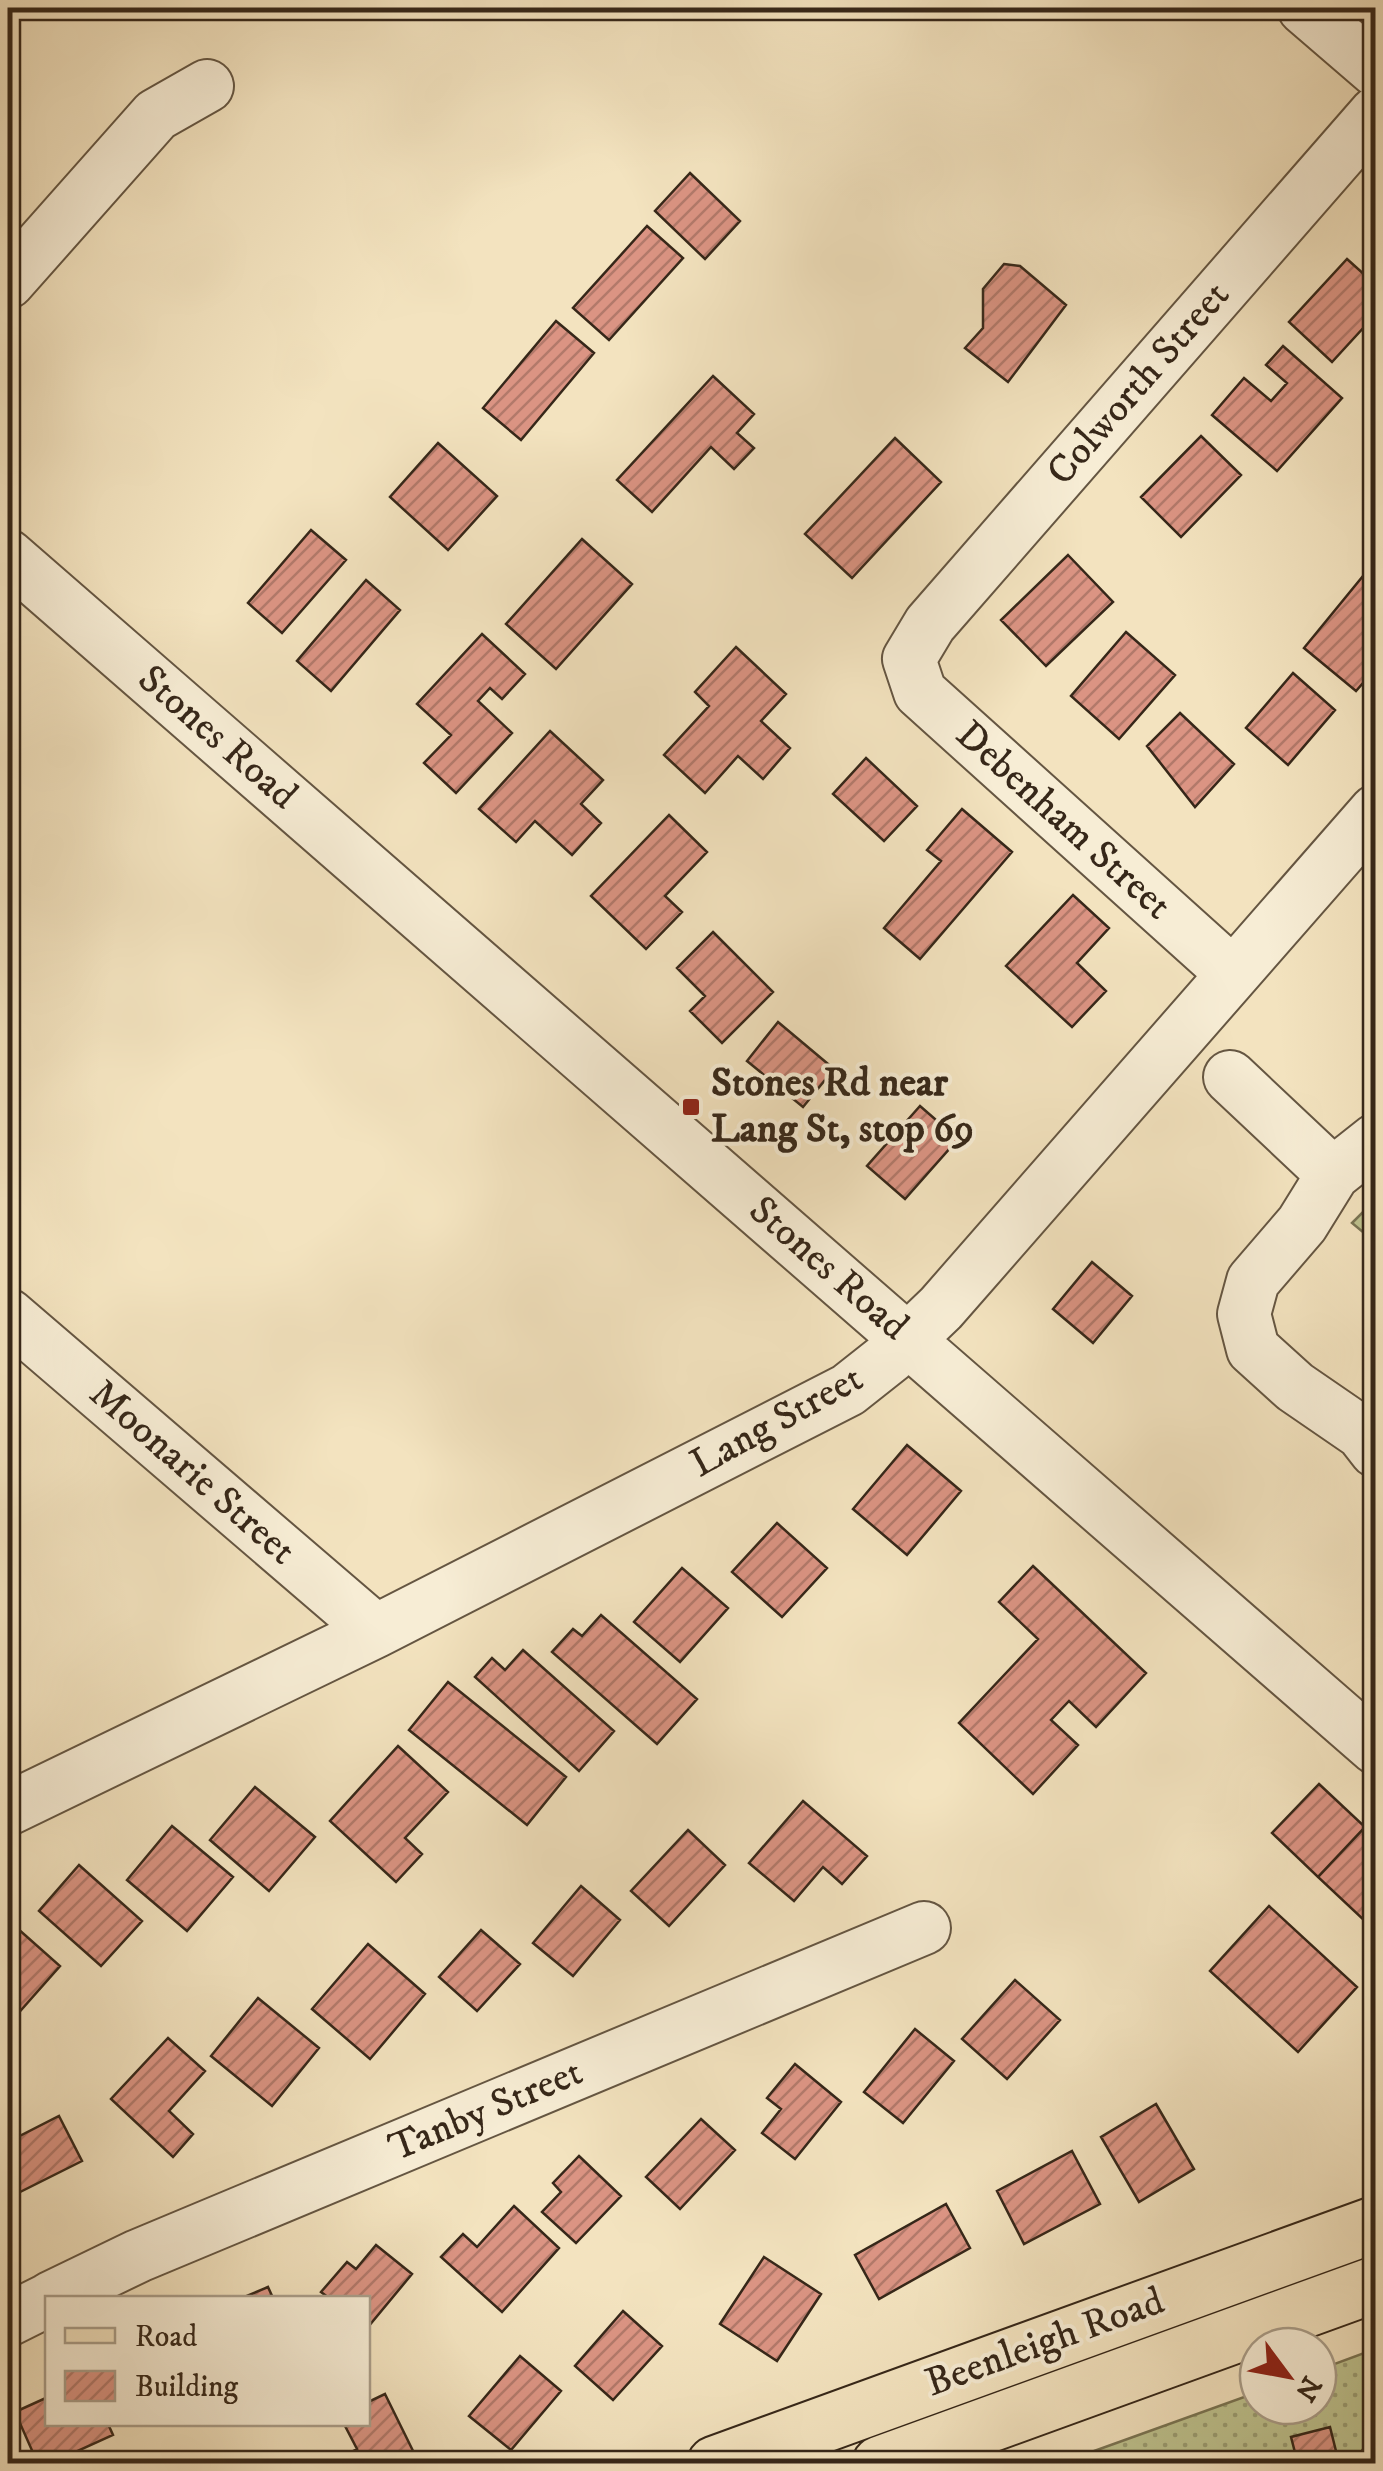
<svg xmlns="http://www.w3.org/2000/svg" width="1383" height="2471" font-family="'IM FELL DW Pica',serif">
<style>
.grass{fill:url(#grass-dots);stroke:#7a7554;stroke-width:2.5}
.building{fill:url(#building-hatch);stroke:#362719;stroke-width:2.5}
.lines{fill:none;stroke-linecap:round;stroke-linejoin:round}
.minor-casing{stroke:#655642;stroke-width:56}
.major-casing{stroke:#362719;stroke-width:59}
.path{stroke:#362719;stroke-width:6;stroke-dasharray:2.5 5;stroke-linecap:butt}
.minor{stroke:#f7edd5;stroke-width:52}
.major{stroke:#f3e3bf;stroke-width:55}
.poi-dot{fill:#8f2418;stroke:#f7edd5;stroke-width:4}
.labels{text-anchor:middle;dominant-baseline:central;stroke-width:8;stroke-linejoin:round;paint-order:stroke}
.street-label{font-size:40px;fill:#362719;stroke:#f7edd5}
.poi-label{font-size:40px;font-weight:bold;fill:#362719;stroke:#f7edd5;text-anchor:start}
</style>
<defs>
<pattern id="grass-dots" width="8" height="8" patternUnits="userSpaceOnUse" patternTransform="scale(2.5)"><rect width="8" height="8" fill="#bec38f"/><path d="M2 2h.1M6 6h.1" fill="none" stroke="#9b9e74" stroke-width="1.8" stroke-linecap="round"/></pattern>
<pattern id="building-hatch" width="6" height="6" patternUnits="userSpaceOnUse" patternTransform="scale(2.5)"><rect width="6" height="6" fill="#db9483"/><path d="M-1 1l2-2M0 6l6-6M5 7l2-2" fill="none" stroke="#b2796a"/></pattern>
</defs>
<rect width="100%" height="100%" fill="#f3e3bf"/>
<filter id="stains"><feTurbulence type="fractalNoise" baseFrequency=".002" numOctaves="4"/><feColorMatrix values="0 0 0 0 .2 0 0 0 0 .09 0 0 0 0 .02 0 0 0 .5 -.17"/></filter>
<radialGradient id="worn" r=".72"><stop offset=".6" stop-color="#630" stop-opacity="0"/><stop offset="1" stop-color="#630" stop-opacity=".3"/></radialGradient>
<path class="grass" d="M 1375,1200 L 1375,1242 L 1352,1223 Z
M 1375,2349 L 1375,2463 L 1058,2464 L 1258,2392 L 1258,2406 L 1318,2406 L 1318,2370 Z"/>
<path class="building" d="M 690,173 L 740,221 L 705,259 L 655,211 Z
M 647,226 L 683,258 L 609,340 L 573,308 Z
M 1347,259 L 1376,285 L 1376,314 L 1332,362 L 1289,322 Z
M 1004,264 L 1020,266 L 1066,305 L 1008,382 L 965,348 L 983,328 L 983,289 Z
M 556,321 L 594,353 L 521,440 L 483,408 Z
M 1283,346 L 1342,398 L 1277,471 L 1212,415 L 1244,378 L 1271,401 L 1287,383 L 1266,365 Z
M 713,376 L 754,414 L 737,433 L 754,448 L 734,469 L 711,447 L 652,512 L 617,480 Z
M 1201,436 L 1241,475 L 1181,537 L 1141,497 Z
M 895,438 L 941,482 L 852,578 L 805,534 Z
M 438,443 L 497,496 L 448,550 L 390,497 Z
M 311,530 L 346,560 L 282,633 L 248,603 Z
M 582,539 L 632,584 L 556,669 L 506,624 Z
M 1068,555 L 1113,602 L 1046,666 L 1001,620 Z
M 1363,576 L 1376,586 L 1376,668 L 1356,691 L 1304,648 Z
M 366,580 L 400,610 L 331,691 L 297,661 Z
M 1126,632 L 1175,675 L 1119,739 L 1071,696 Z
M 482,634 L 525,674 L 502,699 L 490,688 L 478,701 L 512,733 L 456,793 L 424,763 L 451,735 L 417,704 Z
M 736,647 L 786,694 L 761,721 L 790,748 L 763,779 L 738,756 L 705,793 L 664,755 L 709,706 L 695,692 Z
M 1293,673 L 1335,710 L 1288,765 L 1246,728 Z
M 1180,713 L 1234,764 L 1195,807 L 1147,746 Z
M 550,731 L 603,780 L 581,804 L 601,823 L 572,855 L 535,821 L 516,842 L 479,809 Z
M 866,758 L 917,806 L 884,841 L 833,794 Z
M 962,809 L 1012,852 L 920,959 L 884,928 L 941,861 L 927,850 Z
M 669,815 L 707,852 L 665,896 L 682,912 L 646,949 L 591,896 Z
M 1073,895 L 1109,928 L 1077,963 L 1106,991 L 1072,1027 L 1006,966 Z
M 713,932 L 773,992 L 722,1043 L 690,1011 L 705,996 L 677,968 Z
M 778,1022 L 834,1069 L 803,1107 L 747,1061 Z
M 920,1106 L 958,1139 L 905,1199 L 867,1166 Z
M 1092,1262 L 1132,1296 L 1093,1343 L 1053,1309 Z
M 907,1445 L 961,1491 L 907,1555 L 853,1509 Z
M 777,1523 L 827,1568 L 782,1617 L 732,1572 Z
M 1033,1566 L 1146,1673 L 1096,1727 L 1069,1701 L 1051,1720 L 1078,1745 L 1033,1794 L 959,1723 L 1038,1639 L 999,1602 Z
M 682,1568 L 728,1608 L 680,1662 L 634,1622 Z
M 601,1615 L 697,1699 L 657,1744 L 552,1652 L 573,1629 L 582,1636 Z
M 523,1650 L 614,1731 L 579,1771 L 475,1677 L 492,1658 L 505,1670 Z
M 448,1682 L 566,1777 L 527,1825 L 409,1730 Z
M 398,1746 L 448,1792 L 405,1838 L 422,1854 L 396,1882 L 330,1821 Z
M 1319,1784 L 1365,1827 L 1318,1877 L 1272,1833 Z
M 255,1787 L 315,1837 L 269,1891 L 210,1840 Z
M 803,1801 L 867,1856 L 842,1884 L 823,1867 L 794,1901 L 749,1863 Z
M 172,1826 L 233,1877 L 187,1931 L 127,1880 Z
M 1365,1827 L 1376,1837 L 1376,1913 L 1367,1923 L 1318,1877 Z
M 688,1830 L 725,1865 L 669,1926 L 631,1891 Z
M 79,1865 L 142,1921 L 101,1966 L 39,1911 Z
M 581,1886 L 620,1920 L 573,1976 L 533,1943 Z
M 1269,1906 L 1357,1987 L 1298,2052 L 1210,1971 Z
M 8,1920 L 60,1966 L 15,2017 L 8,2010 Z
M 481,1930 L 520,1964 L 477,2011 L 439,1977 Z
M 368,1944 L 425,1994 L 370,2059 L 312,2009 Z
M 1015,1980 L 1060,2020 L 1007,2079 L 962,2039 Z
M 258,1998 L 319,2048 L 272,2106 L 211,2056 Z
M 915,2029 L 954,2061 L 903,2123 L 864,2092 Z
M 168,2038 L 205,2071 L 169,2111 L 193,2134 L 173,2157 L 111,2099 Z
M 795,2064 L 841,2102 L 795,2159 L 762,2133 L 781,2109 L 767,2098 Z
M 1156,2104 L 1194,2169 L 1139,2202 L 1101,2137 Z
M 59,2116 L 82,2161 L 8,2198 L 8,2142 Z
M 701,2119 L 735,2150 L 680,2209 L 646,2177 Z
M 1072,2151 L 1100,2204 L 1024,2244 L 997,2191 Z
M 579,2156 L 621,2196 L 576,2243 L 542,2212 L 561,2192 L 553,2183 Z
M 946,2204 L 970,2248 L 879,2299 L 855,2255 Z
M 514,2206 L 559,2248 L 502,2312 L 441,2257 L 463,2234 L 477,2247 Z
M 376,2245 L 412,2274 L 368,2327 L 368,2298 L 329,2298 L 321,2292 L 347,2262 L 356,2269 Z
M 764,2257 L 821,2294 L 777,2361 L 720,2324 Z
M 268,2287 L 273,2298 L 242,2298 Z
M 623,2311 L 662,2346 L 613,2400 L 575,2366 Z
M 520,2356 L 561,2391 L 511,2450 L 469,2416 Z
M 385,2394 L 418,2461 L 413,2464 L 342,2464 L 339,2458 L 357,2449 L 344,2424 L 368,2424 L 368,2402 Z
M 48,2397 L 48,2424 L 108,2424 L 113,2435 L 49,2464 L 38,2464 L 15,2412 Z
M 1330,2427 L 1337,2455 L 1298,2464 L 1291,2437 Z"/>
<g class="lines">
<g class="minor-casing">
<path id="minor" d="M 1304,8 L 1376,70
M 8,282 L 156,115 L 207,86
M 8,556 L 1376,1748
M 1232,973 L 920,692 L 909,659 L 930,624 L 1376,113
M 1230,1077 L 1333,1174
M 1376,1140 L 1333,1174 L 1302,1224 L 1253,1281 L 1244,1314 L 1253,1349 L 1295,1387 L 1362,1433 L 1376,1451
M 8,1315 L 376,1631
M 8,1809 L 376,1631 L 848,1390 L 891,1356 L 941,1308 L 1376,811
M 51,2298 L 138,2256 L 924,1928
M 8,2320 L 48,2300"/>
</g>
<g class="major-casing">
<path id="major" d="M 715,2464 L 1376,2224
M 880,2464 L 1376,2284"/>
</g>
<path class="path" d="M 1344,2464 L 1376,2443"/>
<use href="#minor" class="minor"/>
<use href="#major" class="major"/>
</g>
<rect class="poi-dot" x="681" y="1097" width="20" height="20" rx="5"/>
<g class="labels">
<g class="street-label">
<text transform="translate(1139 384) rotate(-49)">Colworth Street</text>
<text transform="translate(217 738) rotate(41)">Stones Road</text>
<text transform="translate(1063 821) rotate(42)">Debenham Street</text>
<text transform="translate(828 1269) rotate(41)">Stones Road</text>
<text transform="translate(777 1422) rotate(-29)">Lang Street</text>
<text transform="translate(192 1473) rotate(41)">Moonarie Street</text>
<text transform="translate(486 2111) rotate(-23)">Tanby Street</text>
<text transform="translate(1045 2343) rotate(-20)">Beenleigh Road</text>
</g>
<g class="poi-label">
<text x="711" y="1084">Stones Rd near<tspan x="711" dy="46">Lang St, stop 69</tspan></text>
</g>
</g>
<rect width="1383" height="2471" fill="none" stroke="#f3e3bf" stroke-width="40"/>
<rect x="10" y="10" width="1363" height="2451" fill="none" stroke="#362719" stroke-width="5"/>
<rect x="20" y="20" width="1343" height="2431" fill="none" stroke="#362719" stroke-width="2.5"/>
<rect x="45" y="2296" width="325" height="130" fill="#f7edd5" stroke="#aa9e8a" stroke-width="2.5"/>
<rect x="65" y="2328" width="50" height="15" fill="#f3e3bf" stroke="#aa9e8a" stroke-width="2.5"/>
<text x="135" y="2346" font-size="30" fill="#362719">Road</text>
<rect x="65" y="2371" width="50" height="30" fill="url(#building-hatch)" stroke="#aa9e8a" stroke-width="2.5"/>
<text x="135" y="2396" font-size="30" fill="#362719">Building</text>
<g transform="translate(1288 2376) rotate(122)"><circle r="48" fill="#f7edd5" stroke="#aa9e8a" stroke-width="2.5"/>
<path d="M0-8L18 38L0 25L-18 38Z" fill="#8f2418"/>
<text y="-15" font-size="28" font-weight="bold" text-anchor="middle" fill="#362719">N</text>
</g>
<rect width="100%" height="100%" filter="url(#stains)"/>
<rect width="100%" height="100%" fill="url(#worn)"/>
</svg>
